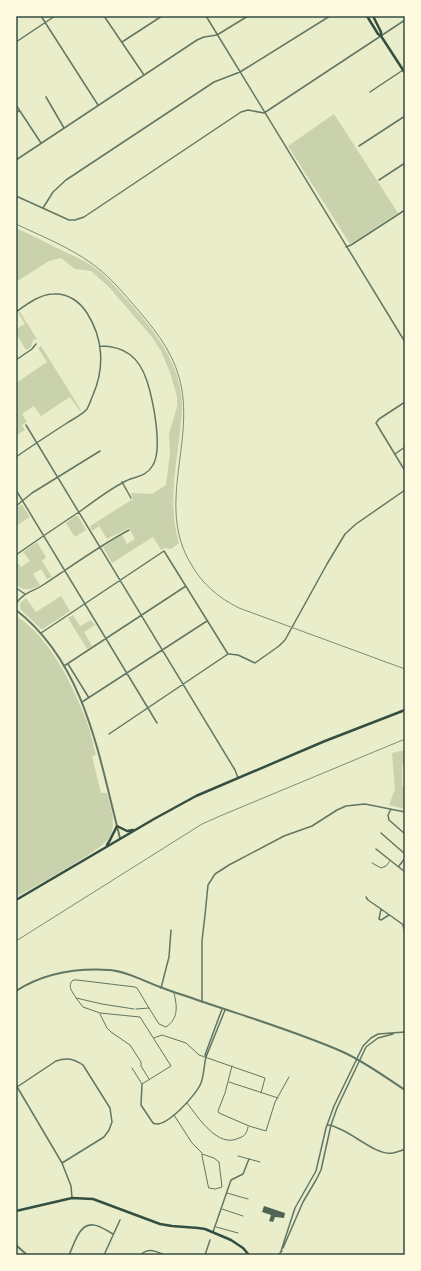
<svg xmlns="http://www.w3.org/2000/svg" width="421" height="1271" font-family="'Source Serif 4',serif">
<style>
.green{fill:#cad2ad}
.building{fill:#4f6655}
.lines{fill:none;stroke-linecap:round;stroke-linejoin:round}
.service{stroke:#617663;stroke-width:1}
.minor{stroke:#617663;stroke-width:1.5}
.tertiary{stroke:#617663;stroke-width:2}
.secondary{stroke:#344e41;stroke-width:2.5}
.rail{stroke:#7c8e77;stroke-width:1}
.neatline{fill:none;stroke:#344e41;stroke-width:1.5}
</style>
<rect width="100%" height="100%" fill="#e9edc9"/>
<path class="green" d="M 334,114 L 398,213 L 350,244 L 288,146 Z
M 16,228 C 33,236 49,244 65,252 C 75,256 85,261 95,268 C 108,277 118,290 129,302 C 156,333 184,367 182,411 C 179,456 166,499 179,543 L 171,549 L 165,548 L 161,550 L 153,537 L 112,563 L 103,547 L 122,535 L 127,544 L 135,539 L 129,528 L 107,539 L 99,526 L 92,531 L 90,526 L 133,499 L 131,493 L 152,494 L 166,485 L 170,453 L 169,434 L 177,407 L 177,397 L 171,375 L 161,351 L 152,337 L 109,287 L 91,271 L 75,269 L 61,258 L 49,261 L 16,282 Z
M 20,312 L 37,339 L 33,340 L 31,347 L 26,350 L 16,333 L 16,329 L 25,324 L 18,313 Z
M 41,346 L 81,410 L 80,411 L 70,397 L 41,416 L 34,406 L 22,414 L 27,422 L 22,425 L 25,430 L 16,435 L 16,383 L 47,362 L 38,348 Z
M 20,505 L 22,505 L 30,517 L 16,526 L 16,508 Z
M 75,516 L 78,516 L 86,530 L 75,537 L 66,523 Z
M 37,542 L 46,557 L 42,561 L 52,577 L 47,579 L 41,569 L 33,574 L 40,585 C 31,590 25,591 16,585 L 16,560 L 21,567 L 30,561 L 23,552 Z
M 61,596 L 70,611 L 43,629 L 41,629 L 20,609 L 20,603 L 26,598 L 36,612 Z
M 73,615 L 80,626 L 91,620 L 95,625 L 84,632 L 92,646 L 87,649 L 68,618 Z
M 16,616 C 50,637 73,686 87,722 C 91,733 93,745 96,755 L 92,756 L 101,793 L 107,793 C 110,805 116,822 111,835 C 106,849 32,888 16,897 Z
M 405,750 L 405,764 L 402,765 L 402,786 L 405,787 L 405,809 L 389,805 L 395,789 L 392,753 Z"/>
<path class="building" d="M 264,1206 L 285,1213 L 284,1218 L 275,1217 L 273,1222 L 269,1221 L 271,1215 L 262,1212 Z"/>
<g class="lines">
<path class="service" d="M 372,863 L 381,868 L 386,866 L 390,861
M 76,998 L 83,1007 L 100,1013 L 140,1017 L 171,1066 L 142,1084 L 132,1068
M 134,1009 L 102,1004 L 76,998 C 72,991 67,986 73,980 L 77,980 L 135,987 L 137,988 L 149,1008
M 136,1009 L 149,1008 L 159,1024 L 166,1027 C 179,1018 177,1006 174,993
M 100,1014 L 107,1028 L 111,1032 L 130,1045 L 141,1062 L 141,1066 L 149,1079
M 154,1038 L 162,1035 L 186,1043 L 199,1055 L 265,1078 L 261,1093
M 232,1066 L 225,1093 L 218,1111 L 219,1113 L 249,1126 L 266,1131 L 275,1102 L 289,1077
M 229,1082 L 278,1098
M 187,1103 C 198,1117 218,1149 239,1138 C 245,1136 247,1133 248,1127
M 174,1115 L 192,1143 L 202,1153
M 202,1154 L 214,1158 L 219,1162 L 222,1187 L 215,1189 L 209,1188 Z
M 238,1156 L 260,1162
M 227,1193 L 248,1199
M 222,1209 L 243,1216
M 216,1227 L 238,1233"/>
<path class="minor" d="M 41,16 L 98,105
M 104,16 L 144,75
M 206,16 L 405,342
M 16,42 L 55,16
M 122,42 L 162,16
M 370,92 L 403,70
M 46,97 L 64,128
M 16,105 L 41,143
M 16,113 L 19,111
M 359,146 L 405,116
M 16,160 L 197,40 L 204,37 L 217,35 L 248,16
M 379,180 L 405,163
M 16,196 L 69,220 L 75,220 L 84,217 L 241,112 L 248,110 L 264,113 L 405,20
M 43,208 L 53,192 L 66,180 L 214,82 L 240,72 L 330,16
M 346,247 L 351,245 L 405,210
M 16,312 C 27,304 40,294 54,294 C 68,293 80,302 87,313 C 103,338 105,367 93,395 C 91,399 90,404 87,409 C 82,415 73,419 67,423 C 50,434 33,445 16,457
M 16,360 L 32,349 L 36,344
M 405,402 L 379,419 L 376,423 L 405,471
M 26,425 L 235,770 L 238,778
M 395,454 L 405,447
M 122,482 L 131,498
M 16,490 L 157,723
M 16,506 L 32,493 L 100,451
M 16,555 C 37,540 58,526 79,512 C 93,502 107,491 122,483 C 133,476 146,478 153,465 C 163,448 153,400 147,381 C 139,357 125,346 100,346
M 16,588 L 25,594
M 16,604 C 22,593 34,591 43,585 C 72,566 99,546 129,530
M 41,633 L 164,551 L 228,654
M 229,654 L 238,655 L 255,663 L 279,646 L 285,640 L 327,564 L 345,534 L 356,524 L 405,490
M 68,664 L 89,698
M 64,666 L 186,586
M 82,702 L 207,621
M 109,734 L 228,654
M 391,809 L 388,815 L 389,820 L 405,834
M 381,833 L 405,854
M 376,849 L 405,872
M 399,866 L 405,858
M 366,897 L 368,900 L 381,909 L 379,919 L 381,920 L 389,915
M 381,909 L 405,926
M 403,925 L 405,935
M 161,988 L 169,957 L 171,930
M 202,1002 L 202,941 L 205,915 L 208,885 L 215,874 L 229,865 L 284,836 L 312,826 L 337,810 L 346,806 L 365,804 L 405,812
M 206,1057 L 225,1010
M 142,1084 L 141,1105 L 153,1123 C 165,1130 197,1094 201,1083 C 204,1075 204,1065 206,1057 L 205,1055 L 222,1009
M 16,1085 L 62,1163 L 71,1186 L 72,1198
M 17,1087 L 56,1061 C 67,1057 74,1059 83,1065 L 110,1108 L 112,1122 L 109,1130 L 104,1137 L 62,1163
M 327,1125 C 333,1125 337,1128 342,1130 C 356,1136 378,1156 393,1153 C 397,1152 401,1151 405,1149
M 213,1232 L 231,1180 L 243,1174 L 249,1159
M 283,1248 L 303,1202 L 316,1180 L 321,1170 L 331,1125 L 337,1108 L 366,1047 L 378,1038 L 393,1034
M 281,1251 L 295,1208 L 316,1171 L 326,1128 L 334,1106 L 363,1046 L 371,1038 L 378,1034 L 405,1032
M 69,1255 C 74,1245 79,1223 93,1225 C 100,1225 107,1231 113,1234
M 104,1255 L 120,1220
M 140,1255 C 149,1247 155,1251 165,1255
M 205,1255 L 210,1240
M 278,1255 L 282,1251"/>
<path class="tertiary" d="M 16,610 C 86,664 99,758 120,838
M 16,991 C 44,973 76,968 109,970 C 126,971 144,981 160,987 C 170,991 179,994 189,997 C 240,1015 293,1030 343,1052 C 365,1062 385,1077 405,1090
M 16,1245 L 27,1255"/>
<path class="secondary" d="M 367,16 L 378,34 L 381,36 L 405,73
M 373,16 L 381,32 L 381,36
M 107,845 L 110,840 L 117,826 L 127,831 L 133,830
M 16,900 L 154,819 L 196,796 L 325,741 L 405,710
M 16,1211 L 72,1198 L 93,1199 L 160,1224 L 172,1226 L 198,1228 L 205,1229 L 231,1240 L 243,1248 L 249,1255"/>
<path class="rail" d="M 16,224 C 41,236 69,247 91,263 C 107,274 120,289 132,303 C 151,325 171,348 179,377 C 197,439 155,505 191,564 C 202,584 219,598 239,608 L 405,669
M 16,941 L 202,824 L 220,816 L 405,739"/>
</g>
<rect width="421" height="1271" fill="none" stroke="#fefae0" stroke-width="34"/>
<rect x="17" y="17" width="387" height="1237" class="neatline"/>
</svg>
